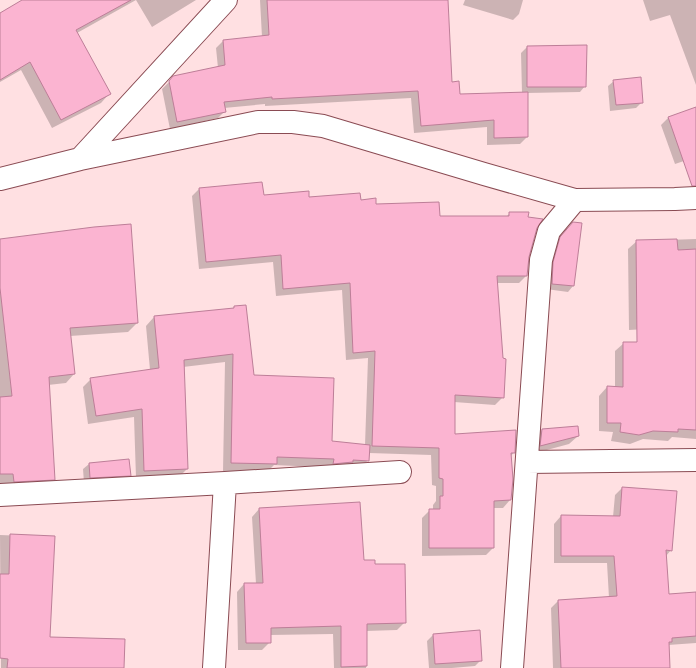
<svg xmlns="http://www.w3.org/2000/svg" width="696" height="668" font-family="Arial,sans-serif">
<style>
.shadow{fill:#0003}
.building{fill:#fbb4d1;stroke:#bd7e98}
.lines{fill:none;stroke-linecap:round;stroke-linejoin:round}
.minor-casing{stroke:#8a4b53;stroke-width:24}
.minor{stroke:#fff;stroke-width:22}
</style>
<rect width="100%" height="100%" fill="#ffe0e2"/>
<path class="shadow" d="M 24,0 L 196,0 L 152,27 L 136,0 L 77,33 L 109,94 L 101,103 L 52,128 L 21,70 L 0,82 L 0,14 Z
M 260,0 L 423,0 L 451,83 L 459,95 L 522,93 L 521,53 L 527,47 L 585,86 L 580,92 L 527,93 L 527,137 L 520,144 L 487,145 L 487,127 L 414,133 L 411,98 L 265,106 L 265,104 L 224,108 L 225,111 L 218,118 L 170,129 L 162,89 L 174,77 L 218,68 L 216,48 L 223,41 L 262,37 Z
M 465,0 L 523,0 L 519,14 L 513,20 L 463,5 Z
M 643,0 L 696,0 L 696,85 L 670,15 L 650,21 Z
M 614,81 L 642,102 L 636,108 L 610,111 L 608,86 Z
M 696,108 L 696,157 L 675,164 L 661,125 L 668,118 Z
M 262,183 L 263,197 L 360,201 L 376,205 L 439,217 L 506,217 L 510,213 L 527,218 L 536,227 L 528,256 L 526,276 L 519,283 L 497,283 L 503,397 L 495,405 L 454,402 L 454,435 L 514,452 L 511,456 L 510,500 L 503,508 L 493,508 L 493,548 L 486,555 L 422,556 L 422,518 L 430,510 L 433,510 L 433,505 L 436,501 L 436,486 L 432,485 L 431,455 L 369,453 L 368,460 L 360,469 L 274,465 L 268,471 L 223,471 L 225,362 L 183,367 L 187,469 L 179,477 L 136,478 L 134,417 L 88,424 L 83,387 L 91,379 L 150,370 L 146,326 L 154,317 L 232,309 L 234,307 L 253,376 L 330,442 L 365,445 L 368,358 L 346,360 L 342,290 L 276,296 L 273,262 L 199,269 L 192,196 L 199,189 Z
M 567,229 L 573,286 L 568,292 L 546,289 L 555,244 Z
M 696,239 L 696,326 L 629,330 L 628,249 L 637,241 Z
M 0,240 L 137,323 L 128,332 L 70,336 L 74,374 L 66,383 L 48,385 L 54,479 L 45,488 L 0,490 Z
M 624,343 L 696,350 L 696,439 L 672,437 L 668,441 L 643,439 L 630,444 L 611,441 L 613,432 L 599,431 L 599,396 L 607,387 L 615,387 L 615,351 Z
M 542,430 L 578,436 L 569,444 L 532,454 L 533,438 Z
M 128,460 L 130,475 L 124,481 L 84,483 L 83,469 L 89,464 Z
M 622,488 L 671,550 L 666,556 L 668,595 L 696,593 L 696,643 L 668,645 L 669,668 L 553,668 L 551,608 L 558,601 L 609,598 L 607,563 L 554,563 L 554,524 L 561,516 L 613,517 L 615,495 Z
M 259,509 L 363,561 L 374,565 L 405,622 L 397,630 L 366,631 L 366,668 L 334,668 L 333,634 L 270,635 L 270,642 L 262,650 L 238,650 L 237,592 L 244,584 L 256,584 L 252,517 Z
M 0,535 L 54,537 L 49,638 L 123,668 L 1,668 Z
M 479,631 L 481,660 L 475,666 L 452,668 L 429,668 L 427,641 L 433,635 Z"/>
<path class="building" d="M 22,0 L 131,0 L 76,30 L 111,94 L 61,120 L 30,62 L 0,80 L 0,13 Z
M 267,0 L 448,0 L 452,82 L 459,81 L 460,94 L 528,92 L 528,137 L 494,138 L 494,120 L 421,126 L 418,91 L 272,99 L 272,97 L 224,102 L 226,112 L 177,122 L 169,81 L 173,76 L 225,65 L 223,40 L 269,35 Z
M 587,45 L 586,87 L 527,87 L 527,46 Z
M 641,77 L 643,103 L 616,105 L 613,80 Z
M 696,107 L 696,186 L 692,186 L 668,117 Z
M 262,182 L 264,195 L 309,191 L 309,197 L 360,193 L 361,200 L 376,198 L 376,204 L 439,202 L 440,216 L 509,216 L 509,212 L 529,212 L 528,217 L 543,219 L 537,228 L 529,257 L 527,276 L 497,276 L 503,358 L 506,359 L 504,398 L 455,395 L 455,434 L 516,430 L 515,453 L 511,453 L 513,479 L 511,500 L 494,501 L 494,548 L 429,548 L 429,509 L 440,509 L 440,496 L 443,496 L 443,479 L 439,478 L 439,448 L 372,446 L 375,351 L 353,353 L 350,283 L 283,289 L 281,255 L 206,262 L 199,188 Z
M 573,222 L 582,223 L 574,286 L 552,284 L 553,262 L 560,237 Z
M 131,224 L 138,323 L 70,328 L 75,374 L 49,377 L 55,480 L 14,482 L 13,474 L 0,474 L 0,397 L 12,396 L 0,288 L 0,239 L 94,227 Z
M 677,239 L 678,250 L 696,249 L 696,430 L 678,429 L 678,432 L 653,431 L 639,435 L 620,432 L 621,423 L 607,423 L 607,386 L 623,387 L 623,342 L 637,342 L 636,240 Z
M 246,305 L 254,375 L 334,378 L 332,441 L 370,445 L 369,461 L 353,460 L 353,462 L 333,464 L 334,459 L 277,457 L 277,464 L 231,463 L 233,354 L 184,360 L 188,469 L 144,471 L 142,409 L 96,416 L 90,378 L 159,368 L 154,316 L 234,308 L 234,306 Z
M 578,426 L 579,436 L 540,446 L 542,429 Z
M 129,459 L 131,476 L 90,478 L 89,463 Z
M 622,487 L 677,491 L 672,551 L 666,550 L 669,594 L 696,592 L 696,636 L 672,638 L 672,642 L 669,642 L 670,668 L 561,668 L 558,600 L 617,596 L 614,556 L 561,556 L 561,515 L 620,516 Z
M 360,502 L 364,560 L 375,560 L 375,564 L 405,564 L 406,623 L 367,624 L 367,666 L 341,667 L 341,626 L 271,628 L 271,643 L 246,643 L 244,583 L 263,583 L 259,508 Z
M 10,534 L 55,536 L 50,637 L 125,639 L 124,668 L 7,668 L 8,659 L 0,658 L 0,574 L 9,574 Z
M 480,630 L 482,661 L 435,664 L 433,634 Z"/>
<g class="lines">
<g class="minor-casing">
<path id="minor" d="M 80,159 L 226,0
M 0,179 L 80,159 L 258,122 L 293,122 L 323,126 L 484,174 L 575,200 L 675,199 L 696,198
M 527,462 L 696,460
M 0,495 L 225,483 L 400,472
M 214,668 L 225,483
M 512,668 L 541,260 L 549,231 L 575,200"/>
</g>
<use href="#minor" class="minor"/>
</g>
</svg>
